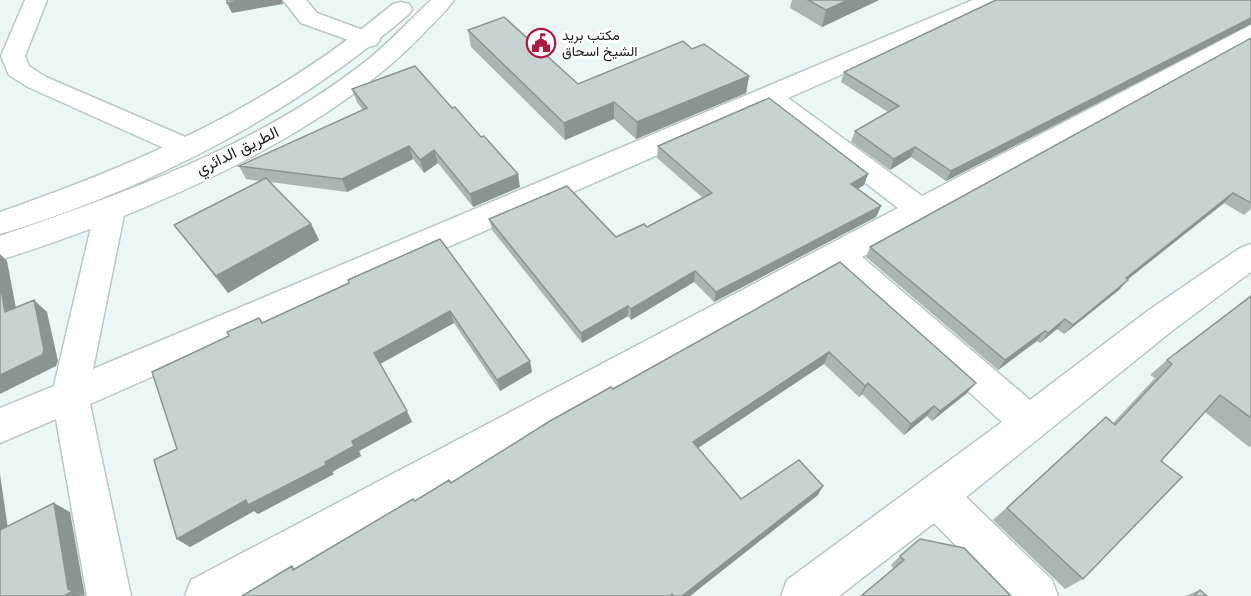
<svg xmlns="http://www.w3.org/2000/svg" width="1251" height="596" font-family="Quicksand,Vazirmatn,sans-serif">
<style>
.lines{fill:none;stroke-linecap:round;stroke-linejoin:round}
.minor-casing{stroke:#bbc7c6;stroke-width:3}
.major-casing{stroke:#bbc7c6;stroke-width:3}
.minor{fill:#fff;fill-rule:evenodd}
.major{fill:#fff;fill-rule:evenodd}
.wall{fill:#abb5b5}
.shaded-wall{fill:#8b9493}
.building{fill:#c7d3d2;stroke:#8b9493;stroke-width:1.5}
.labels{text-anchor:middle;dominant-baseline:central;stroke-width:5;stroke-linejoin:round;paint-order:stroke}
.far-poi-label{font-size:14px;fill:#181c1c;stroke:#fff;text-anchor:start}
.street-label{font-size:16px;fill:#181c1c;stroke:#fff}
</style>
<rect width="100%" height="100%" fill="#ebf7f6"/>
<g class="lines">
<g class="minor-casing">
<path id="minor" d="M 25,0 L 47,0 L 25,56 L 29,66 L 46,77 L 197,142 L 201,148 L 197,154 L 187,157 L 177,154 L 28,87 L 9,75 L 1,56 Z
M 283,0 L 306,0 L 317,13 L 376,35 L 380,40 L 376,45 L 368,47 L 301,23 Z
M 973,0 L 1003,0 L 1000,5 L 788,98 L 922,196 L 1251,25 L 1251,41 L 862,257 L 1030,400 L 1149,310 L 1240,248 L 1251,244 L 1251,272 L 1173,330 L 966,497 L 1052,580 L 1058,596 L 1005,596 L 934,523 L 839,596 L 781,596 L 787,580 L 1002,422 L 836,271 L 251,596 L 185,596 L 191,580 L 898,208 L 767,107 L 90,404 L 131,596 L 87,596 L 56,419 L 0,443 L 0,408 L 54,386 L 95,210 L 100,203 L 110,199 L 120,203 L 125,210 L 93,369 Z"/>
</g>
<g class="major-casing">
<path id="major" d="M 431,0 L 454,0 C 445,13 431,25 420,37 C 320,140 137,217 0,260 L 0,236 C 125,193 255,147 361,65 C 386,46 408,22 431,0 Z
M 401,2 L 409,4 L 412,9 L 409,14 C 291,115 149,189 0,234 L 0,212 C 147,161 273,104 393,4 Z"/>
</g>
<use href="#minor" class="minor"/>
<use href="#major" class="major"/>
</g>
<path class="wall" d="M 792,0 L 879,0 L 822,27 L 790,8 Z
M 1251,0 L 1251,24 L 946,181 L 911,157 L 890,170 L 851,142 L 855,131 L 888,112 L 841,82 L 844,72 Z
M 468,30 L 578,84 L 692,49 L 749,76 L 746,93 L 636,139 L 614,119 L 565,140 L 471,47 Z
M 1251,38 L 1251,209 L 1244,215 L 1224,203 L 1127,279 L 1128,280 L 1119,290 L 1064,334 L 1057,329 L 1040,343 L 1037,341 L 998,370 L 866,257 L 870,247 Z
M 352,89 L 520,187 L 473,207 L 438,163 L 424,173 L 413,159 L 347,192 L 270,182 L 311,224 L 319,240 L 228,293 L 174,225 L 260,181 L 246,179 L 239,166 L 363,110 L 357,102 Z
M 658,146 L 868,174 L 864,185 L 858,189 L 881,206 L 876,217 L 714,302 L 694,282 L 631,320 L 628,316 L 582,343 L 492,230 L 489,219 L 616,237 L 647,227 L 703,198 L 657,158 Z
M 440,239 L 532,372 L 500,391 L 454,323 L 380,364 L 412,422 L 359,451 L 361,456 L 332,472 L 334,474 L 258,514 L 254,511 L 190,547 L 177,539 L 177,449 L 263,323 Z
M 840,262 L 967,393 L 932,421 L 927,416 L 904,435 L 862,394 L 859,397 L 824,364 L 698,448 L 741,499 L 818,495 L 690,596 L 242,596 L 292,566 L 296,569 L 415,501 L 451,483 L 613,389 Z
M 1251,296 L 1251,446 L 1249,447 L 1205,412 L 1161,461 L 1083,579 L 1065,589 L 993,520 L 1106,417 L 1113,423 L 1155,378 L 1150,375 L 1167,360 Z
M 964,548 L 893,568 L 891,565 L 900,556 Z
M 1200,590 L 1207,596 L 1185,596 Z"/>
<path class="shaded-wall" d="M 243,0 L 282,0 L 283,4 L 232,13 L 227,3 Z
M 848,0 L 879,0 L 822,27 L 826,10 Z
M 1251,18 L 1251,24 L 946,181 L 951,171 Z
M 749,76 L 746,93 L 636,139 L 637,122 Z
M 614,102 L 614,119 L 565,140 L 564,123 Z
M 409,146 L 413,159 L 347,192 L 342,179 Z
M 915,147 L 911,157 L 890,170 L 894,159 Z
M 434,150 L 438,163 L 424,173 L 420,160 Z
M 518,174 L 520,187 L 473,207 L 470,194 Z
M 868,174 L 864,185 L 847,195 L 851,184 Z
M 1233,193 L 1224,203 L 1117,288 L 1126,278 Z
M 881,206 L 876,217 L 714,302 L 716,292 Z
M 311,224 L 319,240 L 228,293 L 216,276 Z
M 0,254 L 7,261 L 19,324 L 5,312 L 0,284 Z
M 695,271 L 694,282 L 631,320 L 631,309 Z
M 1128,280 L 1119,290 L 1064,334 L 1073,325 Z
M 34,300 L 47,312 L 58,361 L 56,366 L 0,394 L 0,375 Z
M 628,306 L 628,316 L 582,343 L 581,333 Z
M 450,311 L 454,323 L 380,364 L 374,353 Z
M 1065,319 L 1057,329 L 1040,343 L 1048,333 Z
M 1045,331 L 1037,341 L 998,370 L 1005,360 Z
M 829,352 L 824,364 L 692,452 L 693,442 Z
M 530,361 L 532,372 L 500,391 L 497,380 Z
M 868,383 L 862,394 L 859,397 L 865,386 Z
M 976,383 L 967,393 L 932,421 L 940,411 Z
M 934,406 L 927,416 L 904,435 L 911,424 Z
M 407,411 L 412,422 L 359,451 L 361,456 L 332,472 L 334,474 L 258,514 L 254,511 L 190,547 L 177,539 L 246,500 L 325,462 L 352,441 Z
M 0,474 L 10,543 L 0,538 Z
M 823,486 L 818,495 L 690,596 L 682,596 Z
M 54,503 L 70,512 L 85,596 L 68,589 Z
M 73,591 L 84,596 L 64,596 Z"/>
<path class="building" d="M 227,0 L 243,0 L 227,3 Z
M 808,0 L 848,0 L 826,10 Z
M 996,0 L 1251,0 L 1251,18 L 951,171 L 915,147 L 894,159 L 855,131 L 899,106 L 844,72 Z
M 504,17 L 578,84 L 683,41 L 692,49 L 704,44 L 749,76 L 637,122 L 614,102 L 564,123 L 468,30 Z
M 1251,38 L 1251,203 L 1233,193 L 1126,278 L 1128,280 L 1073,325 L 1065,319 L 1048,333 L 1045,331 L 1005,360 L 870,247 Z
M 415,66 L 452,108 L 455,107 L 481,137 L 484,136 L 518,174 L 470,194 L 434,150 L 420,160 L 409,146 L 342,179 L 239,166 L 367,108 L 352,89 Z
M 769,98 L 868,174 L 851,184 L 881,206 L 716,292 L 695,271 L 631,309 L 628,306 L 581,333 L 489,219 L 567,186 L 616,237 L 644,224 L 647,227 L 712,193 L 658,146 Z
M 266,178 L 311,224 L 216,276 L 174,225 Z
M 440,239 L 530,361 L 497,380 L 450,311 L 374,353 L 407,411 L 352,441 L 354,446 L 325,462 L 326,465 L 248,505 L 246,500 L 177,539 L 154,460 L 177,449 L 152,372 L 229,336 L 227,332 L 259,318 L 262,323 L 349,283 L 348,280 Z
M 840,262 L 976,383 L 940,411 L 934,406 L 911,424 L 868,383 L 865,386 L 829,352 L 693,442 L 741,499 L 799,460 L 823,486 L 682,596 L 674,596 L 672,594 L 670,596 L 242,596 L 292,566 L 293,570 L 413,499 L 415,501 L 449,480 L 451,483 L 550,421 L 611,387 L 613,389 Z
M 0,284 L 5,312 L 34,300 L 44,350 L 42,355 L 0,375 Z
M 1251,296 L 1251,418 L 1220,395 L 1161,461 L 1182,477 L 1083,579 L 1007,508 L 1106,417 L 1115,425 L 1172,364 L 1167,360 Z
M 54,503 L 68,589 L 73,591 L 64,596 L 0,596 L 0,530 Z
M 920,539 L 964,548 L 1011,596 L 861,596 L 904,560 L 900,556 Z
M 1200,590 L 1207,596 L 1194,596 Z"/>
<defs>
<g id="civic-ring" transform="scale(1.5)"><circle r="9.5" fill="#fff" stroke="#ae1a41" stroke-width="1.5"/><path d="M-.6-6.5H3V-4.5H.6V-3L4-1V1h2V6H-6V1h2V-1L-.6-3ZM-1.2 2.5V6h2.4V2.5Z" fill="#ae1a41"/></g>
</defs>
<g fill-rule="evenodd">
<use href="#civic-ring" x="541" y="43"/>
</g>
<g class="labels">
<g class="far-poi-label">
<text x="562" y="35">مكتب بريد<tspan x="562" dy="16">الشيخ اسحاق</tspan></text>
</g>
<g class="street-label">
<text transform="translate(237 150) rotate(-26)">الطريق الدائري</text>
</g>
</g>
</svg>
